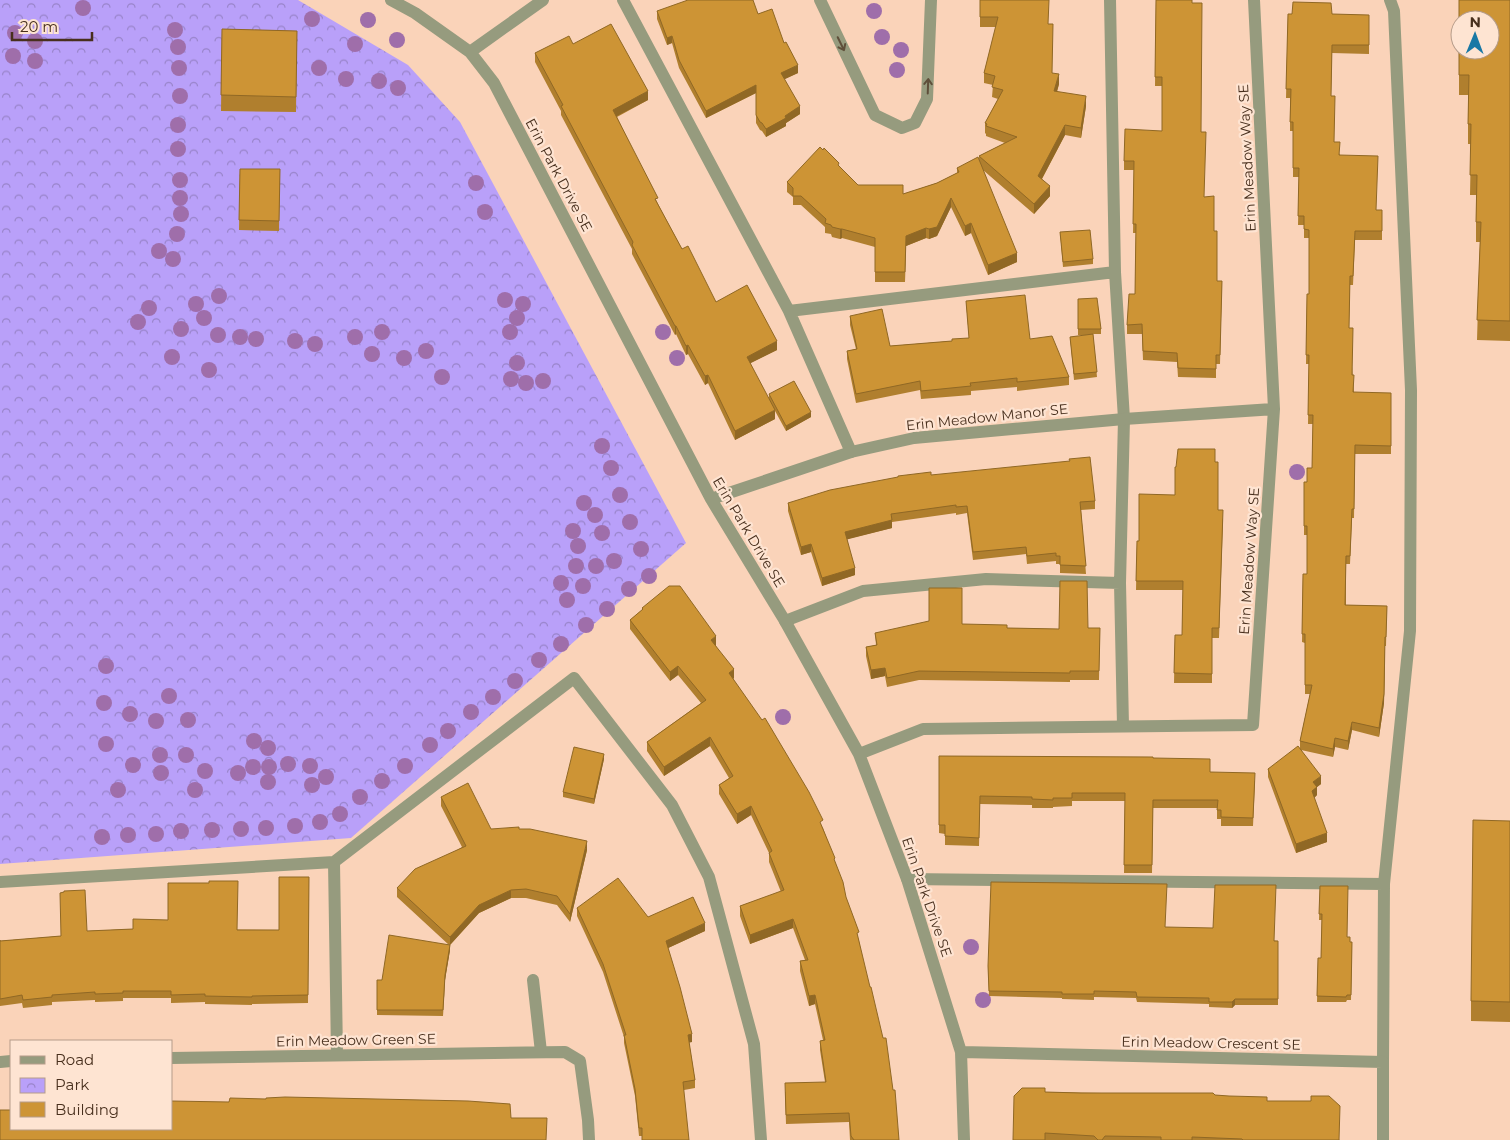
<svg xmlns="http://www.w3.org/2000/svg" width="1510" height="1140" font-family="Montserrat,sans-serif">
<style>
.park{fill:url(#park-crowns)}
.lines{fill:none;stroke-linecap:round;stroke-linejoin:round}
.lane{stroke:#969b7e;stroke-width:12}
.street{stroke:#969b7e;stroke-width:12}
.tree{fill:#9f6eaa}
.wall{fill:#b07f2e}
.shaded-wall{fill:#906825}
.building{fill:#cd9435;stroke:#906825;fill-rule:evenodd}
.oneway{stroke:#5f4f3a}
.labels{text-anchor:middle;dominant-baseline:central;stroke-width:4.5;stroke-linejoin:round;paint-order:stroke}
.street-label{font-size:14px;fill:#482f1d;stroke:#fee4d2}
</style>
<defs>
<pattern id="park-crowns" width="20" height="18" patternUnits="userSpaceOnUse" patternTransform="scale(1.25)"><rect width="20" height="18" fill="#b9a0f9"/><path d="M2 6a3 3 0 1 1 6 0M12 15a3 3 0 1 1 6 0" fill="none" stroke="#9883c9"/></pattern>
</defs>
<rect width="100%" height="100%" fill="#fad3b9"/>
<path class="park" d="M 0,0 L 298,0 L 408,65 L 460,122 L 686,543 L 351,838 L 0,864 Z"/>
<g class="lines">
<path class="lane" d="M 623,0 L 789,311 L 851,452
M 1110,0 L 1115,272 L 1124,419 L 1120,583 L 1123,726
M 789,311 L 1115,272
M 785,621 L 863,591 L 986,579 L 1120,583
M 334,862 L 337,1055
M 907,879 L 1384,884
M 0,882 L 334,862 L 574,678 L 672,805 L 709,877 L 754,1044 L 761,1140
M 1383,1062 L 1384,884 L 1410,631 L 1411,390 L 1394,11 L 1390,0"/>
<path class="street" d="M 391,0 L 415,13 L 470,52 L 494,83 L 711,499 L 785,621 L 859,754 L 907,879 L 961,1052 L 964,1140
M 820,0 L 875,115 L 902,128 L 915,123 L 927,99 L 931,0
M 470,52 L 543,0
M 711,499 L 851,452 L 914,438 L 1124,419 L 1274,409
M 859,754 L 923,729 L 1253,725 L 1274,409 L 1254,0
M 533,980 L 541,1052
M 961,1052 L 1383,1062 L 1383,1140
M 171,1058 L 565,1052 L 580,1061 L 588,1120 L 589,1140
M 0,1062 L 11,1061"/>
</g>
<g class="tree">
<circle cx="83" cy="8" r="8"/>
<circle cx="874" cy="11" r="8"/>
<circle cx="312" cy="19" r="8"/>
<circle cx="368" cy="20" r="8"/>
<circle cx="175" cy="30" r="8"/>
<circle cx="15" cy="33" r="8"/>
<circle cx="882" cy="37" r="8"/>
<circle cx="397" cy="40" r="8"/>
<circle cx="35" cy="41" r="8"/>
<circle cx="355" cy="44" r="8"/>
<circle cx="178" cy="47" r="8"/>
<circle cx="901" cy="50" r="8"/>
<circle cx="13" cy="56" r="8"/>
<circle cx="35" cy="61" r="8"/>
<circle cx="179" cy="68" r="8"/>
<circle cx="319" cy="68" r="8"/>
<circle cx="897" cy="70" r="8"/>
<circle cx="346" cy="79" r="8"/>
<circle cx="379" cy="81" r="8"/>
<circle cx="398" cy="88" r="8"/>
<circle cx="180" cy="96" r="8"/>
<circle cx="178" cy="125" r="8"/>
<circle cx="178" cy="149" r="8"/>
<circle cx="180" cy="180" r="8"/>
<circle cx="476" cy="183" r="8"/>
<circle cx="180" cy="198" r="8"/>
<circle cx="485" cy="212" r="8"/>
<circle cx="181" cy="214" r="8"/>
<circle cx="177" cy="234" r="8"/>
<circle cx="159" cy="251" r="8"/>
<circle cx="173" cy="259" r="8"/>
<circle cx="219" cy="296" r="8"/>
<circle cx="505" cy="300" r="8"/>
<circle cx="196" cy="304" r="8"/>
<circle cx="523" cy="304" r="8"/>
<circle cx="149" cy="308" r="8"/>
<circle cx="204" cy="318" r="8"/>
<circle cx="517" cy="318" r="8"/>
<circle cx="138" cy="322" r="8"/>
<circle cx="181" cy="329" r="8"/>
<circle cx="382" cy="332" r="8"/>
<circle cx="510" cy="332" r="8"/>
<circle cx="663" cy="332" r="8"/>
<circle cx="218" cy="335" r="8"/>
<circle cx="240" cy="337" r="8"/>
<circle cx="355" cy="337" r="8"/>
<circle cx="256" cy="339" r="8"/>
<circle cx="295" cy="341" r="8"/>
<circle cx="315" cy="344" r="8"/>
<circle cx="426" cy="351" r="8"/>
<circle cx="372" cy="354" r="8"/>
<circle cx="172" cy="357" r="8"/>
<circle cx="404" cy="358" r="8"/>
<circle cx="677" cy="358" r="8"/>
<circle cx="517" cy="363" r="8"/>
<circle cx="209" cy="370" r="8"/>
<circle cx="442" cy="377" r="8"/>
<circle cx="511" cy="379" r="8"/>
<circle cx="543" cy="381" r="8"/>
<circle cx="526" cy="383" r="8"/>
<circle cx="602" cy="446" r="8"/>
<circle cx="611" cy="468" r="8"/>
<circle cx="1297" cy="472" r="8"/>
<circle cx="620" cy="495" r="8"/>
<circle cx="584" cy="503" r="8"/>
<circle cx="595" cy="515" r="8"/>
<circle cx="630" cy="522" r="8"/>
<circle cx="573" cy="531" r="8"/>
<circle cx="602" cy="533" r="8"/>
<circle cx="578" cy="546" r="8"/>
<circle cx="641" cy="549" r="8"/>
<circle cx="614" cy="561" r="8"/>
<circle cx="576" cy="566" r="8"/>
<circle cx="596" cy="566" r="8"/>
<circle cx="649" cy="576" r="8"/>
<circle cx="561" cy="583" r="8"/>
<circle cx="583" cy="586" r="8"/>
<circle cx="629" cy="589" r="8"/>
<circle cx="567" cy="600" r="8"/>
<circle cx="607" cy="609" r="8"/>
<circle cx="586" cy="625" r="8"/>
<circle cx="561" cy="644" r="8"/>
<circle cx="539" cy="660" r="8"/>
<circle cx="106" cy="666" r="8"/>
<circle cx="515" cy="681" r="8"/>
<circle cx="169" cy="696" r="8"/>
<circle cx="493" cy="697" r="8"/>
<circle cx="104" cy="703" r="8"/>
<circle cx="471" cy="712" r="8"/>
<circle cx="130" cy="714" r="8"/>
<circle cx="783" cy="717" r="8"/>
<circle cx="188" cy="720" r="8"/>
<circle cx="156" cy="721" r="8"/>
<circle cx="448" cy="731" r="8"/>
<circle cx="254" cy="741" r="8"/>
<circle cx="106" cy="744" r="8"/>
<circle cx="430" cy="745" r="8"/>
<circle cx="268" cy="748" r="8"/>
<circle cx="160" cy="755" r="8"/>
<circle cx="186" cy="755" r="8"/>
<circle cx="288" cy="764" r="8"/>
<circle cx="133" cy="765" r="8"/>
<circle cx="310" cy="766" r="8"/>
<circle cx="405" cy="766" r="8"/>
<circle cx="253" cy="767" r="8"/>
<circle cx="269" cy="767" r="8"/>
<circle cx="205" cy="771" r="8"/>
<circle cx="161" cy="773" r="8"/>
<circle cx="238" cy="773" r="8"/>
<circle cx="326" cy="777" r="8"/>
<circle cx="382" cy="781" r="8"/>
<circle cx="268" cy="782" r="8"/>
<circle cx="312" cy="785" r="8"/>
<circle cx="118" cy="790" r="8"/>
<circle cx="195" cy="790" r="8"/>
<circle cx="360" cy="797" r="8"/>
<circle cx="340" cy="814" r="8"/>
<circle cx="320" cy="822" r="8"/>
<circle cx="295" cy="826" r="8"/>
<circle cx="266" cy="828" r="8"/>
<circle cx="241" cy="829" r="8"/>
<circle cx="212" cy="830" r="8"/>
<circle cx="181" cy="831" r="8"/>
<circle cx="156" cy="834" r="8"/>
<circle cx="128" cy="835" r="8"/>
<circle cx="102" cy="837" r="8"/>
<circle cx="971" cy="947" r="8"/>
<circle cx="983" cy="1000" r="8"/>
</g>
<path class="wall" d="M 980,0 L 1048,24 L 1052,73 L 1059,84 L 1057,92 L 1086,106 L 1081,138 L 1065,135 L 1042,179 L 1050,196 L 1034,214 L 983,170 L 1017,262 L 988,275 L 971,233 L 965,236 L 951,207 L 937,236 L 929,239 L 926,238 L 906,246 L 905,282 L 875,282 L 875,247 L 842,238 L 840,239 L 832,237 L 831,234 L 825,233 L 825,227 L 801,205 L 793,205 L 793,197 L 787,192 L 787,182 L 839,166 L 858,185 L 903,194 L 937,183 L 957,173 L 957,168 L 979,160 L 979,156 L 1005,143 L 986,136 L 986,134 L 985,133 L 985,123 L 998,99 L 992,97 L 993,85 L 984,83 L 984,73 L 996,27 L 980,27 Z
M 1156,0 L 1201,132 L 1204,197 L 1214,231 L 1217,281 L 1222,281 L 1220,364 L 1216,364 L 1216,378 L 1178,377 L 1177,362 L 1143,360 L 1142,334 L 1127,334 L 1127,325 L 1135,294 L 1136,233 L 1133,233 L 1134,170 L 1124,170 L 1124,161 L 1162,131 L 1162,86 L 1155,86 Z
M 1459,0 L 1510,0 L 1510,341 L 1477,340 L 1480,242 L 1476,242 L 1476,195 L 1470,195 L 1471,144 L 1468,144 L 1468,95 L 1459,95 Z
M 657,11 L 758,14 L 784,43 L 798,73 L 784,79 L 800,114 L 786,123 L 786,126 L 766,137 L 762,131 L 760,130 L 756,123 L 756,93 L 706,118 L 679,68 L 672,43 L 667,45 L 657,19 Z
M 1288,14 L 1369,15 L 1369,54 L 1332,53 L 1331,96 L 1334,142 L 1340,155 L 1376,210 L 1382,210 L 1382,240 L 1355,240 L 1353,285 L 1350,285 L 1349,328 L 1354,392 L 1391,442 L 1391,454 L 1355,454 L 1354,518 L 1352,518 L 1350,564 L 1346,564 L 1346,605 L 1387,606 L 1386,646 L 1385,646 L 1384,703 L 1379,737 L 1352,730 L 1348,750 L 1335,747 L 1333,757 L 1301,750 L 1321,784 L 1317,787 L 1317,795 L 1314,798 L 1327,842 L 1296,853 L 1268,777 L 1268,769 L 1300,748 L 1300,741 L 1310,694 L 1305,694 L 1305,643 L 1302,642 L 1303,574 L 1307,574 L 1307,535 L 1304,535 L 1304,482 L 1307,482 L 1312,468 L 1313,424 L 1308,424 L 1309,364 L 1306,364 L 1307,294 L 1309,294 L 1309,238 L 1304,238 L 1304,225 L 1298,225 L 1299,177 L 1293,177 L 1293,131 L 1290,131 L 1290,98 L 1286,98 Z
M 222,29 L 297,31 L 296,112 L 221,111 Z
M 573,44 L 648,100 L 617,117 L 658,204 L 682,249 L 716,302 L 777,350 L 750,363 L 775,419 L 735,440 L 708,383 L 705,385 L 688,354 L 686,355 L 676,334 L 675,335 L 632,254 L 632,249 L 561,115 L 561,111 L 535,62 L 535,53 Z
M 240,169 L 280,169 L 279,231 L 239,230 Z
M 1060,232 L 1093,259 L 1093,264 L 1063,267 Z
M 1078,299 L 1101,329 L 1101,334 L 1093,334 L 1097,377 L 1074,380 L 1070,337 L 1089,335 L 1078,335 Z
M 966,301 L 1030,339 L 1069,377 L 1069,385 L 1017,391 L 1017,387 L 971,391 L 971,395 L 921,399 L 920,390 L 856,403 L 847,359 L 847,351 L 856,349 L 850,325 L 850,316 L 890,346 L 952,341 L 969,338 Z
M 769,394 L 811,417 L 786,431 L 769,400 Z
M 1215,462 L 1218,510 L 1223,520 L 1219,638 L 1212,638 L 1212,683 L 1174,683 L 1175,635 L 1182,635 L 1183,590 L 1136,590 L 1137,541 L 1139,541 L 1175,495 Z
M 931,475 L 1095,501 L 1095,509 L 1081,510 L 1086,574 L 1060,573 L 1060,564 L 1056,564 L 1056,561 L 1027,564 L 1026,554 L 973,560 L 967,513 L 956,515 L 956,513 L 892,522 L 892,528 L 847,539 L 855,575 L 822,586 L 811,552 L 801,555 L 788,511 L 788,503 Z
M 642,608 L 716,645 L 716,646 L 734,678 L 733,679 L 823,828 L 835,862 L 859,941 L 899,1140 L 850,1140 L 849,1122 L 786,1124 L 785,1092 L 825,1082 L 820,1050 L 820,1041 L 823,1040 L 815,1004 L 809,1006 L 800,971 L 800,961 L 805,960 L 793,928 L 750,944 L 740,916 L 740,906 L 781,892 L 769,862 L 769,853 L 751,815 L 737,824 L 719,794 L 719,785 L 729,778 L 710,746 L 664,776 L 647,751 L 647,742 L 701,703 L 678,675 L 670,681 L 630,629 L 630,620 L 642,610 Z
M 962,624 L 1007,628 L 1059,629 L 1100,628 L 1099,680 L 1070,680 L 1070,682 L 919,680 L 887,687 L 885,676 L 871,679 L 866,656 L 866,647 L 876,645 L 875,633 Z
M 939,756 L 1153,758 L 1210,772 L 1255,781 L 1253,826 L 1221,826 L 1221,819 L 1217,819 L 1217,808 L 1153,808 L 1152,873 L 1124,873 L 1125,801 L 1072,801 L 1072,806 L 1053,807 L 1053,808 L 1032,808 L 1032,805 L 980,804 L 979,846 L 945,845 L 945,834 L 939,833 Z
M 604,759 L 594,804 L 563,797 L 563,792 Z
M 441,797 L 491,829 L 519,829 L 587,850 L 570,922 L 557,905 L 526,898 L 511,898 L 479,913 L 450,945 L 450,950 L 445,980 L 443,1016 L 377,1015 L 377,980 L 382,980 L 449,945 L 397,897 L 397,888 L 462,847 L 441,806 Z
M 1510,821 L 1510,1022 L 1471,1021 L 1471,1001 Z
M 309,877 L 308,1003 L 252,1004 L 252,1005 L 205,1004 L 205,1002 L 171,1003 L 171,998 L 123,998 L 123,1001 L 95,1002 L 95,1000 L 52,1002 L 52,1005 L 23,1008 L 22,1003 L 0,1006 L 0,940 L 0,941 L 61,936 L 87,931 L 133,929 L 279,930 Z
M 1320,886 L 1347,937 L 1350,942 L 1352,942 L 1351,1000 L 1347,1000 L 1346,1002 L 1317,1002 L 1318,958 L 1321,958 L 1322,920 L 1319,920 Z
M 577,908 L 648,917 L 705,931 L 668,948 L 692,1042 L 689,1042 L 695,1080 L 695,1088 L 684,1090 L 642,1136 L 639,1136 L 635,1096 L 624,1043 L 624,1037 L 603,972 L 577,916 Z
M 1166,927 L 1278,941 L 1278,1005 L 1235,1005 L 1232,1008 L 1209,1007 L 1209,1004 L 1137,1002 L 1136,998 L 1094,997 L 1094,1000 L 1062,999 L 1062,998 L 989,996 L 988,966 Z
M 1045,1092 L 1215,1095 L 1267,1101 L 1340,1140 L 1013,1140 Z"/>
<path class="shaded-wall" d="M 672,36 L 672,43 L 667,45 L 667,38 Z
M 798,65 L 798,73 L 781,81 L 781,73 Z
M 1059,74 L 1059,84 L 1054,101 L 1054,91 Z
M 756,85 L 756,93 L 706,118 L 706,111 Z
M 648,91 L 648,100 L 613,118 L 613,110 Z
M 1086,96 L 1086,106 L 1081,138 L 1081,128 Z
M 800,106 L 800,114 L 786,123 L 786,126 L 766,137 L 766,129 L 785,116 Z
M 1065,125 L 1065,135 L 1038,186 L 1038,176 Z
M 1050,186 L 1050,196 L 1034,214 L 1034,204 Z
M 951,198 L 951,207 L 937,236 L 929,239 L 929,229 Z
M 971,223 L 971,233 L 965,236 L 965,226 Z
M 926,228 L 926,238 L 906,246 L 905,282 L 906,236 Z
M 840,229 L 842,229 L 842,238 L 840,239 Z
M 1017,253 L 1017,262 L 988,275 L 988,265 Z
M 675,326 L 676,326 L 676,334 L 675,335 Z
M 777,341 L 777,350 L 747,365 L 747,357 Z
M 688,345 L 688,354 L 686,355 L 686,346 Z
M 708,375 L 708,383 L 705,385 L 705,376 Z
M 775,410 L 775,419 L 735,440 L 735,431 Z
M 811,412 L 811,417 L 786,431 L 786,426 Z
M 892,520 L 892,528 L 845,540 L 845,532 Z
M 811,544 L 811,552 L 801,555 L 801,547 Z
M 855,568 L 855,575 L 822,586 L 822,578 Z
M 716,636 L 716,645 L 711,649 L 711,640 Z
M 1385,646 L 1384,703 L 1379,737 L 1379,728 Z
M 678,666 L 678,675 L 670,681 L 670,672 Z
M 885,668 L 885,676 L 871,679 L 871,670 Z
M 734,669 L 734,678 L 729,682 L 729,673 Z
M 1352,722 L 1352,730 L 1348,750 L 1348,741 Z
M 710,737 L 710,746 L 664,776 L 664,767 Z
M 1335,738 L 1335,747 L 1333,757 L 1333,749 Z
M 604,754 L 604,759 L 594,804 L 594,799 Z
M 1321,776 L 1321,784 L 1317,787 L 1317,795 L 1312,800 L 1312,791 L 1313,782 Z
M 751,806 L 751,815 L 737,824 L 737,814 Z
M 1327,833 L 1327,842 L 1296,853 L 1296,844 Z
M 587,841 L 587,850 L 570,922 L 570,914 Z
M 511,890 L 511,898 L 479,913 L 450,945 L 450,950 L 445,980 L 443,1016 L 445,975 L 450,945 L 450,937 L 479,905 Z
M 793,919 L 793,928 L 750,944 L 750,935 Z
M 705,923 L 705,931 L 666,949 L 666,941 Z
M 815,995 L 815,1004 L 809,1006 L 809,996 Z
M 1235,999 L 1235,1005 L 1232,1008 L 1232,1002 Z
M 692,1034 L 692,1042 L 688,1043 L 688,1035 Z"/>
<path class="building" d="M 688,0 L 753,0 L 758,14 L 772,9 L 784,43 L 786,42 L 798,65 L 781,73 L 800,106 L 785,116 L 786,118 L 766,129 L 762,123 L 760,122 L 756,115 L 756,85 L 706,111 L 679,60 L 672,36 L 667,38 L 657,11 Z
M 980,0 L 1049,0 L 1048,24 L 1053,24 L 1052,73 L 1059,74 L 1054,91 L 1086,96 L 1081,128 L 1065,125 L 1038,176 L 1050,186 L 1034,204 L 979,156 L 1017,137 L 986,126 L 987,124 L 985,123 L 1003,90 L 992,87 L 995,76 L 984,73 L 998,17 L 980,17 Z
M 1156,0 L 1192,0 L 1192,3 L 1202,3 L 1201,132 L 1206,132 L 1204,197 L 1214,196 L 1214,231 L 1217,231 L 1217,281 L 1222,281 L 1220,355 L 1216,355 L 1216,369 L 1178,368 L 1177,353 L 1143,351 L 1142,324 L 1127,325 L 1129,294 L 1135,294 L 1136,224 L 1133,224 L 1134,161 L 1124,161 L 1125,129 L 1162,131 L 1162,77 L 1155,77 Z
M 1459,0 L 1510,0 L 1510,321 L 1477,320 L 1481,222 L 1476,222 L 1477,175 L 1470,175 L 1471,124 L 1468,124 L 1469,75 L 1459,75 ZM 1460,20 L 1490,20 L 1490,50 L 1460,50 Z
M 1293,2 L 1331,3 L 1332,14 L 1369,15 L 1369,45 L 1332,45 L 1331,96 L 1335,96 L 1334,142 L 1340,142 L 1339,155 L 1378,156 L 1376,210 L 1382,210 L 1382,231 L 1355,231 L 1353,276 L 1350,276 L 1349,328 L 1353,328 L 1352,375 L 1354,375 L 1353,392 L 1391,393 L 1391,446 L 1355,445 L 1354,509 L 1352,509 L 1350,556 L 1346,556 L 1345,605 L 1387,606 L 1386,637 L 1385,637 L 1384,694 L 1379,728 L 1352,722 L 1348,741 L 1335,738 L 1333,749 L 1300,741 L 1312,685 L 1305,685 L 1305,634 L 1302,634 L 1303,574 L 1307,574 L 1307,526 L 1304,526 L 1304,482 L 1307,482 L 1307,468 L 1312,468 L 1313,415 L 1308,415 L 1309,355 L 1306,355 L 1307,294 L 1309,294 L 1309,230 L 1304,229 L 1304,216 L 1298,216 L 1299,168 L 1293,168 L 1293,122 L 1290,122 L 1291,89 L 1286,89 L 1288,14 L 1292,14 Z
M 611,24 L 648,91 L 613,110 L 658,198 L 655,199 L 682,249 L 688,246 L 716,302 L 747,285 L 777,341 L 747,357 L 775,410 L 735,431 L 708,375 L 705,376 L 688,345 L 686,346 L 676,326 L 675,326 L 632,245 L 633,242 L 561,106 L 563,105 L 535,53 L 569,36 L 573,44 Z
M 222,29 L 297,31 L 296,97 L 221,95 Z
M 820,147 L 823,150 L 824,148 L 839,163 L 838,165 L 858,185 L 903,185 L 903,194 L 937,183 L 959,172 L 957,168 L 978,157 L 1017,253 L 988,265 L 971,223 L 965,226 L 951,198 L 937,227 L 929,229 L 926,228 L 906,236 L 905,272 L 875,272 L 875,238 L 842,229 L 840,229 L 832,227 L 831,225 L 825,223 L 826,219 L 801,196 L 793,196 L 793,188 L 787,182 Z
M 240,169 L 280,169 L 279,221 L 239,220 Z
M 1090,230 L 1093,259 L 1063,262 L 1060,232 Z
M 1025,295 L 1030,339 L 1052,336 L 1069,377 L 1017,382 L 1017,378 L 970,383 L 971,386 L 921,391 L 920,381 L 856,394 L 847,351 L 857,349 L 850,316 L 882,309 L 890,346 L 952,341 L 952,339 L 969,338 L 966,301 Z
M 1097,298 L 1101,329 L 1078,329 L 1078,299 Z
M 1093,334 L 1097,372 L 1074,374 L 1070,337 Z
M 794,381 L 811,412 L 786,426 L 769,394 Z
M 1178,449 L 1215,449 L 1215,462 L 1218,462 L 1218,510 L 1223,510 L 1219,628 L 1212,628 L 1212,674 L 1174,673 L 1175,635 L 1182,635 L 1183,581 L 1136,581 L 1137,541 L 1139,541 L 1139,494 L 1175,495 L 1175,467 L 1176,467 Z
M 1090,457 L 1095,501 L 1080,502 L 1086,566 L 1060,565 L 1060,556 L 1056,556 L 1056,553 L 1027,556 L 1026,547 L 973,552 L 967,506 L 956,507 L 956,505 L 891,514 L 892,520 L 845,532 L 855,568 L 822,578 L 811,544 L 801,547 L 788,503 L 830,490 L 898,477 L 898,476 L 931,472 L 931,475 L 1070,461 L 1069,459 Z
M 1060,581 L 1087,581 L 1088,628 L 1100,628 L 1099,671 L 1070,671 L 1070,673 L 919,671 L 887,678 L 885,668 L 871,670 L 866,647 L 877,645 L 875,633 L 929,621 L 929,588 L 962,588 L 962,624 L 1007,625 L 1007,628 L 1059,629 Z
M 669,586 L 680,586 L 716,636 L 711,640 L 734,669 L 729,673 L 762,720 L 765,718 L 809,792 L 823,820 L 820,822 L 835,858 L 834,859 L 843,882 L 846,897 L 859,932 L 857,933 L 870,987 L 871,987 L 883,1038 L 886,1038 L 893,1090 L 895,1090 L 899,1140 L 854,1140 L 851,1136 L 849,1113 L 786,1115 L 785,1083 L 826,1082 L 820,1041 L 825,1040 L 815,995 L 809,996 L 800,961 L 808,960 L 793,919 L 750,935 L 740,906 L 784,890 L 769,853 L 772,851 L 751,806 L 737,814 L 719,785 L 733,776 L 710,737 L 664,767 L 647,742 L 706,700 L 678,666 L 670,672 L 630,620 L 643,609 L 642,608 Z
M 1298,746 L 1321,776 L 1313,782 L 1317,787 L 1312,791 L 1327,833 L 1296,844 L 1268,769 Z
M 574,747 L 604,754 L 594,799 L 563,792 Z
M 939,756 L 1153,757 L 1153,758 L 1210,759 L 1210,772 L 1255,773 L 1253,818 L 1221,817 L 1221,810 L 1217,810 L 1218,800 L 1153,800 L 1152,865 L 1124,865 L 1125,793 L 1072,793 L 1072,798 L 1053,798 L 1053,800 L 1032,799 L 1032,797 L 980,796 L 979,838 L 945,836 L 945,825 L 939,825 Z
M 468,783 L 491,829 L 519,827 L 519,829 L 530,829 L 587,841 L 570,914 L 557,896 L 526,889 L 511,890 L 479,905 L 450,937 L 397,888 L 415,869 L 466,846 L 441,797 Z
M 1473,820 L 1510,821 L 1510,1002 L 1471,1001 Z
M 279,877 L 309,877 L 308,995 L 252,996 L 252,997 L 205,996 L 205,994 L 171,995 L 171,991 L 123,991 L 123,993 L 95,994 L 95,992 L 52,995 L 52,997 L 23,1000 L 22,995 L 0,999 L 0,940 L 0,941 L 61,936 L 60,893 L 64,892 L 64,891 L 85,890 L 87,931 L 133,929 L 133,919 L 168,920 L 168,883 L 209,883 L 209,881 L 238,881 L 237,930 L 279,930 Z
M 618,878 L 648,917 L 693,897 L 705,923 L 666,941 L 680,987 L 692,1034 L 688,1035 L 695,1080 L 683,1082 L 689,1140 L 642,1140 L 642,1128 L 639,1128 L 635,1089 L 624,1035 L 626,1035 L 603,964 L 577,908 Z
M 991,882 L 1167,884 L 1165,927 L 1213,928 L 1215,885 L 1276,885 L 1274,941 L 1278,941 L 1278,999 L 1235,999 L 1232,1002 L 1209,1002 L 1209,998 L 1137,997 L 1136,992 L 1094,991 L 1094,994 L 1062,994 L 1062,992 L 989,991 L 988,966 Z
M 1320,886 L 1348,886 L 1347,937 L 1350,937 L 1350,942 L 1352,942 L 1351,995 L 1347,995 L 1346,997 L 1317,996 L 1318,958 L 1321,958 L 1322,914 L 1319,914 Z
M 389,935 L 450,945 L 445,975 L 443,1010 L 377,1010 L 377,980 L 382,980 Z
M 1022,1088 L 1045,1088 L 1045,1092 L 1081,1093 L 1213,1093 L 1215,1095 L 1229,1096 L 1267,1097 L 1267,1101 L 1311,1101 L 1311,1096 L 1329,1096 L 1340,1106 L 1339,1140 L 1243,1140 L 1242,1139 L 1192,1137 L 1192,1140 L 1161,1140 L 1161,1137 L 1105,1136 L 1102,1140 L 1098,1140 L 1094,1136 L 1045,1133 L 1045,1140 L 1013,1140 L 1014,1096 Z
M 285,1097 L 468,1101 L 510,1104 L 511,1118 L 547,1118 L 546,1140 L 0,1140 L 0,1110 L 11,1110 L 11,1129 L 171,1129 L 171,1101 L 229,1102 L 230,1098 L 266,1099 L 266,1098 Z"/>
<defs><path id="oneway-shaft" d="M-6 0H5M1.5-3L5.5 0L1.5 3" fill="none" stroke-width="1.6" stroke-linecap="round" stroke-linejoin="round" transform="scale(1.25)"/></defs>
<g class="oneway">
<use href="#oneway-shaft" transform="translate(841 44) rotate(64)"/>
<use href="#oneway-shaft" transform="translate(928 86) rotate(-88)"/>
</g>
<g class="labels">
<g class="street-label">
<text transform="translate(1247 158) rotate(-93)">Erin Meadow Way SE</text>
<text transform="translate(559 175) rotate(62)">Erin Park Drive SE</text>
<text transform="translate(987 417) rotate(-6)">Erin Meadow Manor SE</text>
<text transform="translate(749 532) rotate(59)">Erin Park Drive SE</text>
<text transform="translate(1249 561) rotate(-86)">Erin Meadow Way SE</text>
<text transform="translate(927 897) rotate(71)">Erin Park Drive SE</text>
<text transform="translate(356 1040) rotate(-1)">Erin Meadow Green SE</text>
<text transform="translate(1211 1043) rotate(1)">Erin Meadow Crescent SE</text>
</g>
</g>
<rect x="10" y="1040" width="162" height="90" fill="#fee4d2" stroke="#b59c8a"/>
<rect x="20" y="1056" width="25" height="8" fill="#969b7e" stroke="#b59c8a"/>
<text x="55" y="1065" font-size="15" fill="#482f1d">Road</text>
<rect x="20" y="1078" width="25" height="15" fill="url(#park-crowns)" stroke="#b59c8a"/>
<text x="55" y="1090" font-size="15" fill="#482f1d">Park</text>
<rect x="20" y="1102" width="25" height="15" fill="#cd9435" stroke="#b59c8a"/>
<text x="55" y="1115" font-size="15" fill="#482f1d">Building</text>
<g transform="translate(1475 35) rotate(1)"><circle r="24" fill="#fee4d2" stroke="#b59c8a"/>
<path d="M0-4L9 19L0 12L-9 19Z" fill="#1978a5"/>
<text y="-8" font-size="14" font-weight="bold" text-anchor="middle" fill="#482f1d">N</text>
</g>
<path d="M12 32v8h80v-8" fill="none" stroke="#482f1d" stroke-width="2.5"/>
<text x="20" y="32" font-size="15" fill="#482f1d" stroke="#fee4d2" stroke-width="4" paint-order="stroke">20 m</text>
</svg>
